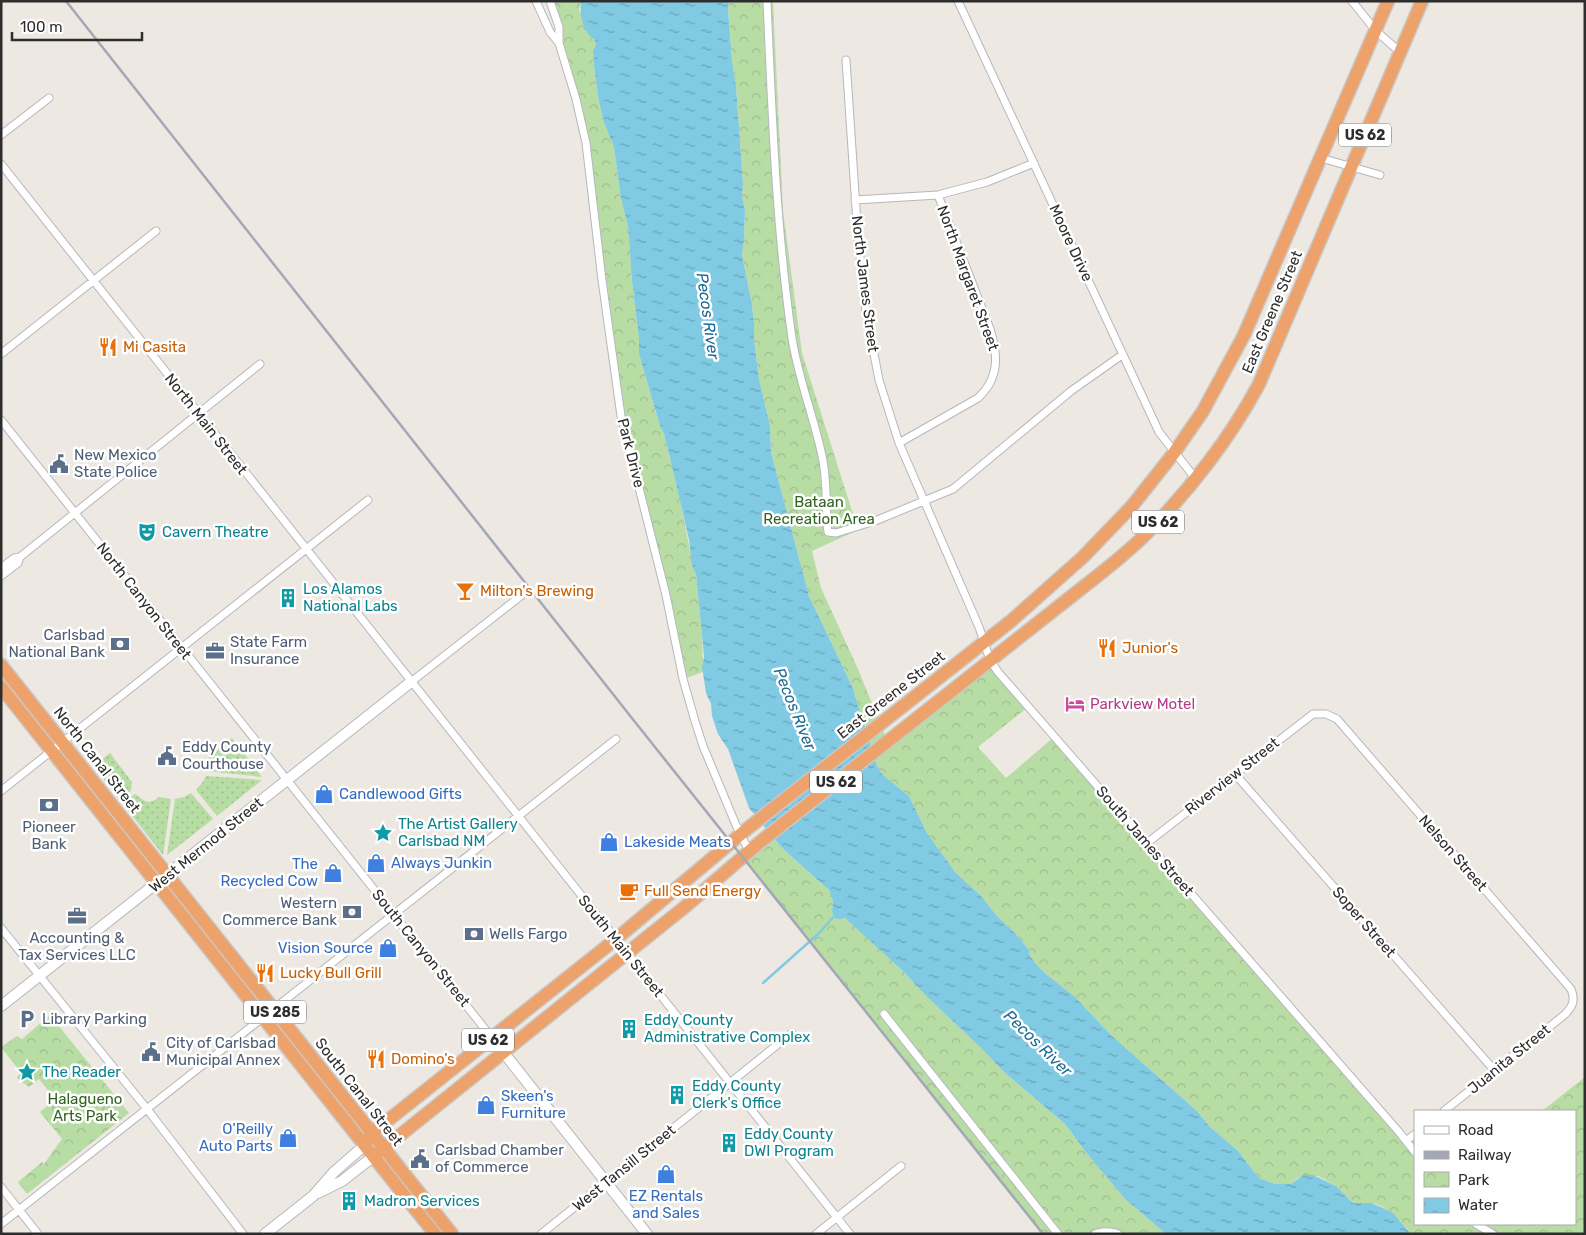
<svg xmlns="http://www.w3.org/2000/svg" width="1586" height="1235" font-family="Rubik,sans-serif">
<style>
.grass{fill:url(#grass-dots)}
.park{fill:url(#park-crowns)}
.water{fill:url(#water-ripples)}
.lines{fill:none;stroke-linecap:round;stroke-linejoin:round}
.stream{stroke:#80cae3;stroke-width:2.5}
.street-casing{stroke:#b5b7bf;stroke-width:9}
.secondary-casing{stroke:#b5b7bf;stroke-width:12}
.highway-casing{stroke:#c8c8c8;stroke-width:15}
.street{stroke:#fff;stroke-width:7}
.secondary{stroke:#fff;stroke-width:10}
.highway{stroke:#eea26b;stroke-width:12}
.rail{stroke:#a4a7b5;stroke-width:2.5}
.labels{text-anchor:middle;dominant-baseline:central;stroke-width:5;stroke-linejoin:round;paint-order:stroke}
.shield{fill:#fff;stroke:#6c6c6c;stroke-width:1}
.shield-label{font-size:14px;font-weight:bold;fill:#2d2d2d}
.street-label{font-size:15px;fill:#2d2d2d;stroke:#fff}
.food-label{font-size:15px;fill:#c56008;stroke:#fff;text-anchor:start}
.service-label{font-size:15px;fill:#4e5e75;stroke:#fff;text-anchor:start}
.park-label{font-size:15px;fill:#316423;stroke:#fff}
.culture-label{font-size:15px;fill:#0d838f;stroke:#fff;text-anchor:start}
.hotel-label{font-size:15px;fill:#b23c85;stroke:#fff;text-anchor:start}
.shop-label{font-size:15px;fill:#366cbe;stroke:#fff;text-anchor:start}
.water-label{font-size:16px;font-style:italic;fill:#1c6b92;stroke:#fff}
</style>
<defs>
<pattern id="grass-dots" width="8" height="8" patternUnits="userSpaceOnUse" patternTransform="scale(1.25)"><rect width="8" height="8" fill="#b8dda4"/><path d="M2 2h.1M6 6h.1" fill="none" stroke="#9ebe8e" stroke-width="1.8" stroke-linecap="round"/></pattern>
<pattern id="park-crowns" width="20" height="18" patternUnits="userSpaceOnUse" patternTransform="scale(1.25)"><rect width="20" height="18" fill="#b8dda4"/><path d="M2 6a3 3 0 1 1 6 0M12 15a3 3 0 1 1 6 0" fill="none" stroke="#9ebe8e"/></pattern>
<pattern id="water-ripples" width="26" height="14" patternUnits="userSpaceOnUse" patternTransform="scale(1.25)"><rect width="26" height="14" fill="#80cae3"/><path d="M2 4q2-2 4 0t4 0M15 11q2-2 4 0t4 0" fill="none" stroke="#69a4b8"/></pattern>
</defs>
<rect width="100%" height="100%" fill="#ede8e1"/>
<path class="grass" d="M 232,738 L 262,777 L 207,771 L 209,757 Z
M 110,753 L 132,782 L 131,791 L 120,800 L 93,766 Z
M 206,776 L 262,780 L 217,816 L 196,790 L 202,783 Z
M 191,793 L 213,819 L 167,855 L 175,799 L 184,797 Z
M 135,794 C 145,801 148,806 159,797 L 171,799 L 163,855 L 123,804 Z"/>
<path class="park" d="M 550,1 L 581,1 L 579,10 L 596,44 L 593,51 L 594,66 L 599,102 L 604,123 L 614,147 L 621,199 L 628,226 L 632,281 L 639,339 L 639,354 L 660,426 L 664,434 L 680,499 L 694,571 L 696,574 L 702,635 L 703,672 L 683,679 L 621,416 L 589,167 Z
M 729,1 L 773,1 L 783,211 L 802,353 L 858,530 L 812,551 L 821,588 L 858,669 L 887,740 L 990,660 L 1028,707 L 978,747 L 1006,778 L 1054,737 L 1406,1140 L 1415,1134 L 1415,1224 L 1575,1224 L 1575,1111 L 1542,1111 L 1585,1077 L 1585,1234 L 1411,1234 C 1402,1221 1386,1205 1370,1203 C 1364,1203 1359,1203 1353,1203 L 1336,1186 L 1318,1176 L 1299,1177 L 1291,1184 L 1275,1184 L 1259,1178 L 1238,1151 L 1209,1126 L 1197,1111 L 1112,1036 L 1075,997 L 1046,974 L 1035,963 L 1030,956 L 1029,950 L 1016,934 L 997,916 L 981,896 L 955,872 L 927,833 L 909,796 L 883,775 L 877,766 L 852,686 L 809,596 L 771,452 L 770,426 L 759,379 L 754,340 L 754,323 L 752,305 L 742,255 L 744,241 L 745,210 L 742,197 L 743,184 L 736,86 L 732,60 L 728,10 Z
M 770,834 L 782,848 L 830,891 L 833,899 L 832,912 L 845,918 L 869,938 L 903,971 L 926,996 L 980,1047 L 1004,1072 L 1066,1125 L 1084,1150 L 1125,1199 L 1166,1234 L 1043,1234 L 743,857 Z
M 50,1015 L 129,1113 L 27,1194 L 18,1182 L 42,1162 L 44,1164 L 62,1139 L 40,1112 L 55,1099 L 39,1079 L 29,1087 L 18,1079 L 17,1077 L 21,1073 L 1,1047 L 17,1036 L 22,1039 Z"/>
<path class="water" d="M 581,1 L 729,1 L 728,10 L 732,60 L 736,86 L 743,184 L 742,196 L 745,210 L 744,241 L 742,255 L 752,305 L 754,323 L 754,340 L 759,379 L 770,426 L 771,452 L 809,596 L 852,686 L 877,766 L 883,775 L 909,796 L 927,833 L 955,872 L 981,896 L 997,916 L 1016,934 L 1029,950 L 1030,956 L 1035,963 L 1046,974 L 1075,997 L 1112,1036 L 1197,1111 L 1209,1126 L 1238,1151 L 1259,1178 L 1275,1184 L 1291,1184 L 1303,1175 L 1313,1175 L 1336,1186 L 1353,1203 L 1371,1203 L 1383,1208 L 1393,1213 L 1411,1234 L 1166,1234 L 1125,1199 L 1084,1150 L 1066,1125 L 1004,1072 L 980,1047 L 926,996 L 903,971 L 845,918 L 836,919 L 832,912 L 833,900 L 831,897 L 830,891 L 782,848 L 749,808 L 728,749 L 718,734 L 712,716 L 711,704 L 706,693 L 702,666 L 704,657 L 702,635 L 696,574 C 690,566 691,550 689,540 C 681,505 673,469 664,434 L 660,426 L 639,354 L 639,339 L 632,281 L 628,226 L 621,199 L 614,147 L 604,123 L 599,102 L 594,66 L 593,51 L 596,44 L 594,39 C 583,33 579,13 581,1 Z"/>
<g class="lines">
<path class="stream" d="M 763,983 L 818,934 L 837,913"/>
<g class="street-casing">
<path id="street" d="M 536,1 L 550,32 L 559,43
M 550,1 L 559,27 L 559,43 L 576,99 L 586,143 L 602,280 L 621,416 L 666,595 L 683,679 L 695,721 L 703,746 L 736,825 L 749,851
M 767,1 C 772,114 776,227 792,338 C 798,378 814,417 822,456 C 827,478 826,501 827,524 L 828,532 L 836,533 L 875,521 L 953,489 L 1071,391 L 1122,355
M 958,1 L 1159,432 L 1195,478
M 1352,1 L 1376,31 L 1400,52
M 846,60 L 858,238 L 866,312 L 879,380 L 899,443 L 979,627 L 990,660 L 998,672 L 1399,1132 L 1415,1152
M 1,135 L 49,98
M 1321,158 L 1380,175
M 1,164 L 850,1234
M 855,200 L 938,195 L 987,182 L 1034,163
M 1,354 L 156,231
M 1,420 L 504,1053
M 899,443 L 978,398 C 1000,378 998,354 990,329 L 938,195
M 1,568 L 14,558 L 20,557 L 260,364
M 1,576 L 18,563 L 20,557
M 411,682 L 522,595
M 1235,774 L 1494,1070
M 1,791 L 368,500
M 1147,843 L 1313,714 L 1326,714 L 1337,719 L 1571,989 C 1576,1001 1572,1008 1563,1016 L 1444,1111
M 1,928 L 147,1109 L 243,1234
M 884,1014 L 1058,1234
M 1407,1140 L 1415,1134
M 1,1187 L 38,1234
M 1,1224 L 616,739
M 1476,1224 L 1493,1234
M 541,1234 L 792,1033
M 816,1234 L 901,1166
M 1095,1234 C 1101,1231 1112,1231 1118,1234"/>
</g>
<g class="secondary-casing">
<path id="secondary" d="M 1,1006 L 411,682
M 504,1053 L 647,1234
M 318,1193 L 342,1181 L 374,1156
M 265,1234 L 313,1196 L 334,1172 L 365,1145"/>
</g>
<g class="highway-casing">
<path id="highway" d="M 1,665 L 452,1234
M 1,687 L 435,1234
M 365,1145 L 372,1133 L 616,939 L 747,829 L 1011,621 L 1083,557 L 1132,506 L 1174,453 L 1203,411 L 1244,335 L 1388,1
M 374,1156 L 686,906 L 760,842 L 1082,588 C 1104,571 1127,553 1146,534 C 1189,491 1231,437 1259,384 L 1422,1"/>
</g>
<use href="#street" class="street"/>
<use href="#secondary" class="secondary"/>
<use href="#highway" class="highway"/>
<path class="rail" d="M 66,1 L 635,722 L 1043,1234"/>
</g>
<defs>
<g id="restaurant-bare" transform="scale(1.5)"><path d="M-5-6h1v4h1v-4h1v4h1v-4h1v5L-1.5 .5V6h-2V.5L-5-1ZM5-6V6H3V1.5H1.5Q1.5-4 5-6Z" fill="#e8710a" stroke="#fff" stroke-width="2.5" paint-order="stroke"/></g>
<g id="civic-bare" transform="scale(1.5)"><path d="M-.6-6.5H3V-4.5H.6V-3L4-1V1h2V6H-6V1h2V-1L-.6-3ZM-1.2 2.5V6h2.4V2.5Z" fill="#5c6f8a" stroke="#fff" stroke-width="2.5" paint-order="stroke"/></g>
<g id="theatre-bare" transform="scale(1.5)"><path d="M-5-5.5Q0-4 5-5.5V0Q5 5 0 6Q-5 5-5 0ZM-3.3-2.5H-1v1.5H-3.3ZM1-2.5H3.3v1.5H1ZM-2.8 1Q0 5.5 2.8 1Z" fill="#0f9aa8" stroke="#fff" stroke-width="2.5" paint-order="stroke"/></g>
<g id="bar-bare" transform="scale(1.5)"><path d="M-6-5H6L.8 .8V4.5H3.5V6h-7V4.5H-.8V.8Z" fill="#e8710a" stroke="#fff" stroke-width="2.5" paint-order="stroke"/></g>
<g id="building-bare" transform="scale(1.5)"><path d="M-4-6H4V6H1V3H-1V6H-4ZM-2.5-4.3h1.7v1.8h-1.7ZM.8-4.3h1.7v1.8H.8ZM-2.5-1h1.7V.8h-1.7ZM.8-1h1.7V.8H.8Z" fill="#0f9aa8" stroke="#fff" stroke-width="2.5" paint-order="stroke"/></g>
<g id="bank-bare" transform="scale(1.5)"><path d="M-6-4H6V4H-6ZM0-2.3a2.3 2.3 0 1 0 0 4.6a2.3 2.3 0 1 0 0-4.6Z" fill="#5c6f8a" stroke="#fff" stroke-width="2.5" paint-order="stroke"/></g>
<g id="office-bare" transform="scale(1.5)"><path d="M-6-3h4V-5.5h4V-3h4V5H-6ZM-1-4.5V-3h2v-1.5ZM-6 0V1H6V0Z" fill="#5c6f8a" stroke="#fff" stroke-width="2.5" paint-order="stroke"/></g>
<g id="hotel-bare" transform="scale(1.5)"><path d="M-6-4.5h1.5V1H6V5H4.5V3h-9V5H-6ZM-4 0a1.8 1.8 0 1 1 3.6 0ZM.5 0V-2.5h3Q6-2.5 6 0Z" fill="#d1479c" stroke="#fff" stroke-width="2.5" paint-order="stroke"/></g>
<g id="shop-bare" transform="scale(1.5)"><path d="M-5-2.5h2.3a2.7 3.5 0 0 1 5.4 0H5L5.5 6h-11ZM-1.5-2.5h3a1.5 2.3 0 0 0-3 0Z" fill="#3f7fe0" stroke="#fff" stroke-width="2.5" paint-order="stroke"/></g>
<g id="sight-bare" transform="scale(1.5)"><path d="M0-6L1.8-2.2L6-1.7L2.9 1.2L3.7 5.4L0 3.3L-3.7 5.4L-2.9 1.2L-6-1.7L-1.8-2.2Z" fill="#0f9aa8" stroke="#fff" stroke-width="2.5" paint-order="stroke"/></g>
<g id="cafe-bare" transform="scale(1.5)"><path d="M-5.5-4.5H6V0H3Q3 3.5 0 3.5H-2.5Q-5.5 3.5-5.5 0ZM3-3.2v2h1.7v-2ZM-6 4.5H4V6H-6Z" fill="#e8710a" stroke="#fff" stroke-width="2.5" paint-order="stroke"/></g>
<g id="parking-bare" transform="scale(1.5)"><path d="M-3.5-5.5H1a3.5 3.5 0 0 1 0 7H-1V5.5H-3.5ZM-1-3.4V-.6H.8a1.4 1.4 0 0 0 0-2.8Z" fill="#5c6f8a" stroke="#fff" stroke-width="2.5" paint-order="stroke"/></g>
</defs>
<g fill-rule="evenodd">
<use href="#restaurant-bare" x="108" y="347"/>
<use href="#civic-bare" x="59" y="464"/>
<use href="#theatre-bare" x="147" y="532"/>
<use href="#bar-bare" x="465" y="591"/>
<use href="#building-bare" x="288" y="598"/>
<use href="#bank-bare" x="120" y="644"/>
<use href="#restaurant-bare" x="1107" y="648"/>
<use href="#office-bare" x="215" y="651"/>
<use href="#hotel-bare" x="1075" y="704"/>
<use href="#civic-bare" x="167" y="756"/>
<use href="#shop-bare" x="324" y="794"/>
<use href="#bank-bare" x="49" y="805"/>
<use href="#sight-bare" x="383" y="833"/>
<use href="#shop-bare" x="609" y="842"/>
<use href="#shop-bare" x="376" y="863"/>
<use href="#shop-bare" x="333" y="873"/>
<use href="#cafe-bare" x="629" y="891"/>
<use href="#bank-bare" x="352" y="912"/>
<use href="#office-bare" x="77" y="916"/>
<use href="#bank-bare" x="474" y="934"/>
<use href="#shop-bare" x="388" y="948"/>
<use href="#restaurant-bare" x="265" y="973"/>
<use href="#parking-bare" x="27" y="1019"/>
<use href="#building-bare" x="629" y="1029"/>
<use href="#civic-bare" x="151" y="1052"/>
<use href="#restaurant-bare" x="376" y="1059"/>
<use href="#sight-bare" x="27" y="1072"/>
<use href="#building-bare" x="677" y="1095"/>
<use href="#shop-bare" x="486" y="1105"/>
<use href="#shop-bare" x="288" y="1138"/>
<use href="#building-bare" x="729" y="1143"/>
<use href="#civic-bare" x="420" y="1159"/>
<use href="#shop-bare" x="666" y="1174"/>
<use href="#building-bare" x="349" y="1201"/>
</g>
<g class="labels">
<g class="shield">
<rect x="1339" y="123.5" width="52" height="23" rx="4"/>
<rect x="1132" y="510.5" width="52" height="23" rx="4"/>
<rect x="810" y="770.5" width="52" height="23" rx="4"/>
<rect x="244" y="1000.5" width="62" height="23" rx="4"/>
<rect x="462" y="1028.5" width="52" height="23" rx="4"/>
</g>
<g class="shield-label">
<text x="1365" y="135">US 62</text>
<text x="1158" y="522">US 62</text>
<text x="836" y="782">US 62</text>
<text x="275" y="1012">US 285</text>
<text x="488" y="1040">US 62</text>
</g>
<g class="street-label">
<text transform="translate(1071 243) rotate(65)">Moore Drive</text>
<text transform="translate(968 278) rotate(70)">North Margaret Street</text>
<text transform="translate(865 284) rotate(83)">North James Street</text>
<text transform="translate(1272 312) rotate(-67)">East Greene Street</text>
<text transform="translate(206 424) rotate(52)">North Main Street</text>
<text transform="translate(631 453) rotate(76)">Park Drive</text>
<text transform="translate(144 601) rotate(52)">North Canyon Street</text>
<text transform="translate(891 695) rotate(-38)">East Greene Street</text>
<text transform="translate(97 760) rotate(52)">North Canal Street</text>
<text transform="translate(1232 776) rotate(-38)">Riverview Street</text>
<text transform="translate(1145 841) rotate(49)">South James Street</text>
<text transform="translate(206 845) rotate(-39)">West Mermod Street</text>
<text transform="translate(1453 853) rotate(49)">Nelson Street</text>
<text transform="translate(1364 922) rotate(49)">Soper Street</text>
<text transform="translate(621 946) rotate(51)">South Main Street</text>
<text transform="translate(421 948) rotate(51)">South Canyon Street</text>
<text transform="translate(1509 1059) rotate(-39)">Juanita Street</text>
<text transform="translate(359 1092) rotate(52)">South Canal Street</text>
<text transform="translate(624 1168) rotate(-39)">West Tansill Street</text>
</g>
<g class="food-label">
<text x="123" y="347">Mi Casita</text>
<text x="480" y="591">Milton's Brewing</text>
<text x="1122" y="648">Junior's</text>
<text x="644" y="891">Full Send Energy</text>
<text x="280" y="973">Lucky Bull Grill</text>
<text x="391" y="1059">Domino's</text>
</g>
<g class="service-label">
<text x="74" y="455">New Mexico<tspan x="74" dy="17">State Police</tspan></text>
<text x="105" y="635" text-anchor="end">Carlsbad<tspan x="105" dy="17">National Bank</tspan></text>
<text x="230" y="642">State Farm<tspan x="230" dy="17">Insurance</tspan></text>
<text x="182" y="747">Eddy County<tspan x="182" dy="17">Courthouse</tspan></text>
<text x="49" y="827" text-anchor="middle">Pioneer<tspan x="49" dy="17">Bank</tspan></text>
<text x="337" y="903" text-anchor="end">Western<tspan x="337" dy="17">Commerce Bank</tspan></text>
<text x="489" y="934">Wells Fargo</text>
<text x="77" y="938" text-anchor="middle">Accounting &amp;<tspan x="77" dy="17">Tax Services LLC</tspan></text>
<text x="42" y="1019">Library Parking</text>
<text x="166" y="1043">City of Carlsbad<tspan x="166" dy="17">Municipal Annex</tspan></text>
<text x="435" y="1150">Carlsbad Chamber<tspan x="435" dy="17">of Commerce</tspan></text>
</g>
<g class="park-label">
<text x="819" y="502">Bataan<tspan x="819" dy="17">Recreation Area</tspan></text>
<text x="85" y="1099">Halagueno<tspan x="85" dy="17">Arts Park</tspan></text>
</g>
<g class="culture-label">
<text x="162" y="532">Cavern Theatre</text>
<text x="303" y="589">Los Alamos<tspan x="303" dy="17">National Labs</tspan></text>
<text x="398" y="824">The Artist Gallery<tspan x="398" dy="17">Carlsbad NM</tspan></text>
<text x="644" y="1020">Eddy County<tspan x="644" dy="17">Administrative Complex</tspan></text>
<text x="42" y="1072">The Reader</text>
<text x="692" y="1086">Eddy County<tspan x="692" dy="17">Clerk's Office</tspan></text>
<text x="744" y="1134">Eddy County<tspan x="744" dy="17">DWI Program</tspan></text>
<text x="364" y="1201">Madron Services</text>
</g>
<g class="hotel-label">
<text x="1090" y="704">Parkview Motel</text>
</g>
<g class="shop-label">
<text x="339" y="794">Candlewood Gifts</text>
<text x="624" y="842">Lakeside Meats</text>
<text x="391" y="863">Always Junkin</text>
<text x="318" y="864" text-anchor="end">The<tspan x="318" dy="17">Recycled Cow</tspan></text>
<text x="373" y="948" text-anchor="end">Vision Source</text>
<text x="501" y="1096">Skeen's<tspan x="501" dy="17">Furniture</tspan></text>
<text x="273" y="1129" text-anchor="end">O'Reilly<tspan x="273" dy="17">Auto Parts</tspan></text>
<text x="666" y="1196" text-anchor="middle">EZ Rentals<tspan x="666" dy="17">and Sales</tspan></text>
</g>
<g class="water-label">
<text transform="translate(708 316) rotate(82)">Pecos River</text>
<text transform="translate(795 709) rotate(68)">Pecos River</text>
<text transform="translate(1038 1043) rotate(44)">Pecos River</text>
</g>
</g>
<rect width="1586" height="1235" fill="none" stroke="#2d2d2d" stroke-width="5"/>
<rect x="1414" y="1110" width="162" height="115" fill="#ffffff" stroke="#ababab"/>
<rect x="1424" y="1126" width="25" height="8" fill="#ffffff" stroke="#ababab"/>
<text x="1458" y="1135" font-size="15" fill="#2d2d2d">Road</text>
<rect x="1424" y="1151" width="25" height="8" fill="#a4a7b5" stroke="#ababab"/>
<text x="1458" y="1160" font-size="15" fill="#2d2d2d">Railway</text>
<rect x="1424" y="1172" width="25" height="15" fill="url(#park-crowns)" stroke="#ababab"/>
<text x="1458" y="1185" font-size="15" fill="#2d2d2d">Park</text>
<rect x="1424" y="1198" width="25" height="15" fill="url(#water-ripples)" stroke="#ababab"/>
<text x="1458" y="1210" font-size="15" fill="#2d2d2d">Water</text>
<path d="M12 32v8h130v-8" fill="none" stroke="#2d2d2d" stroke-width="2.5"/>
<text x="20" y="32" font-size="15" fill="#2d2d2d" stroke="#ffffff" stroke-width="4" paint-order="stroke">100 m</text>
</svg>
